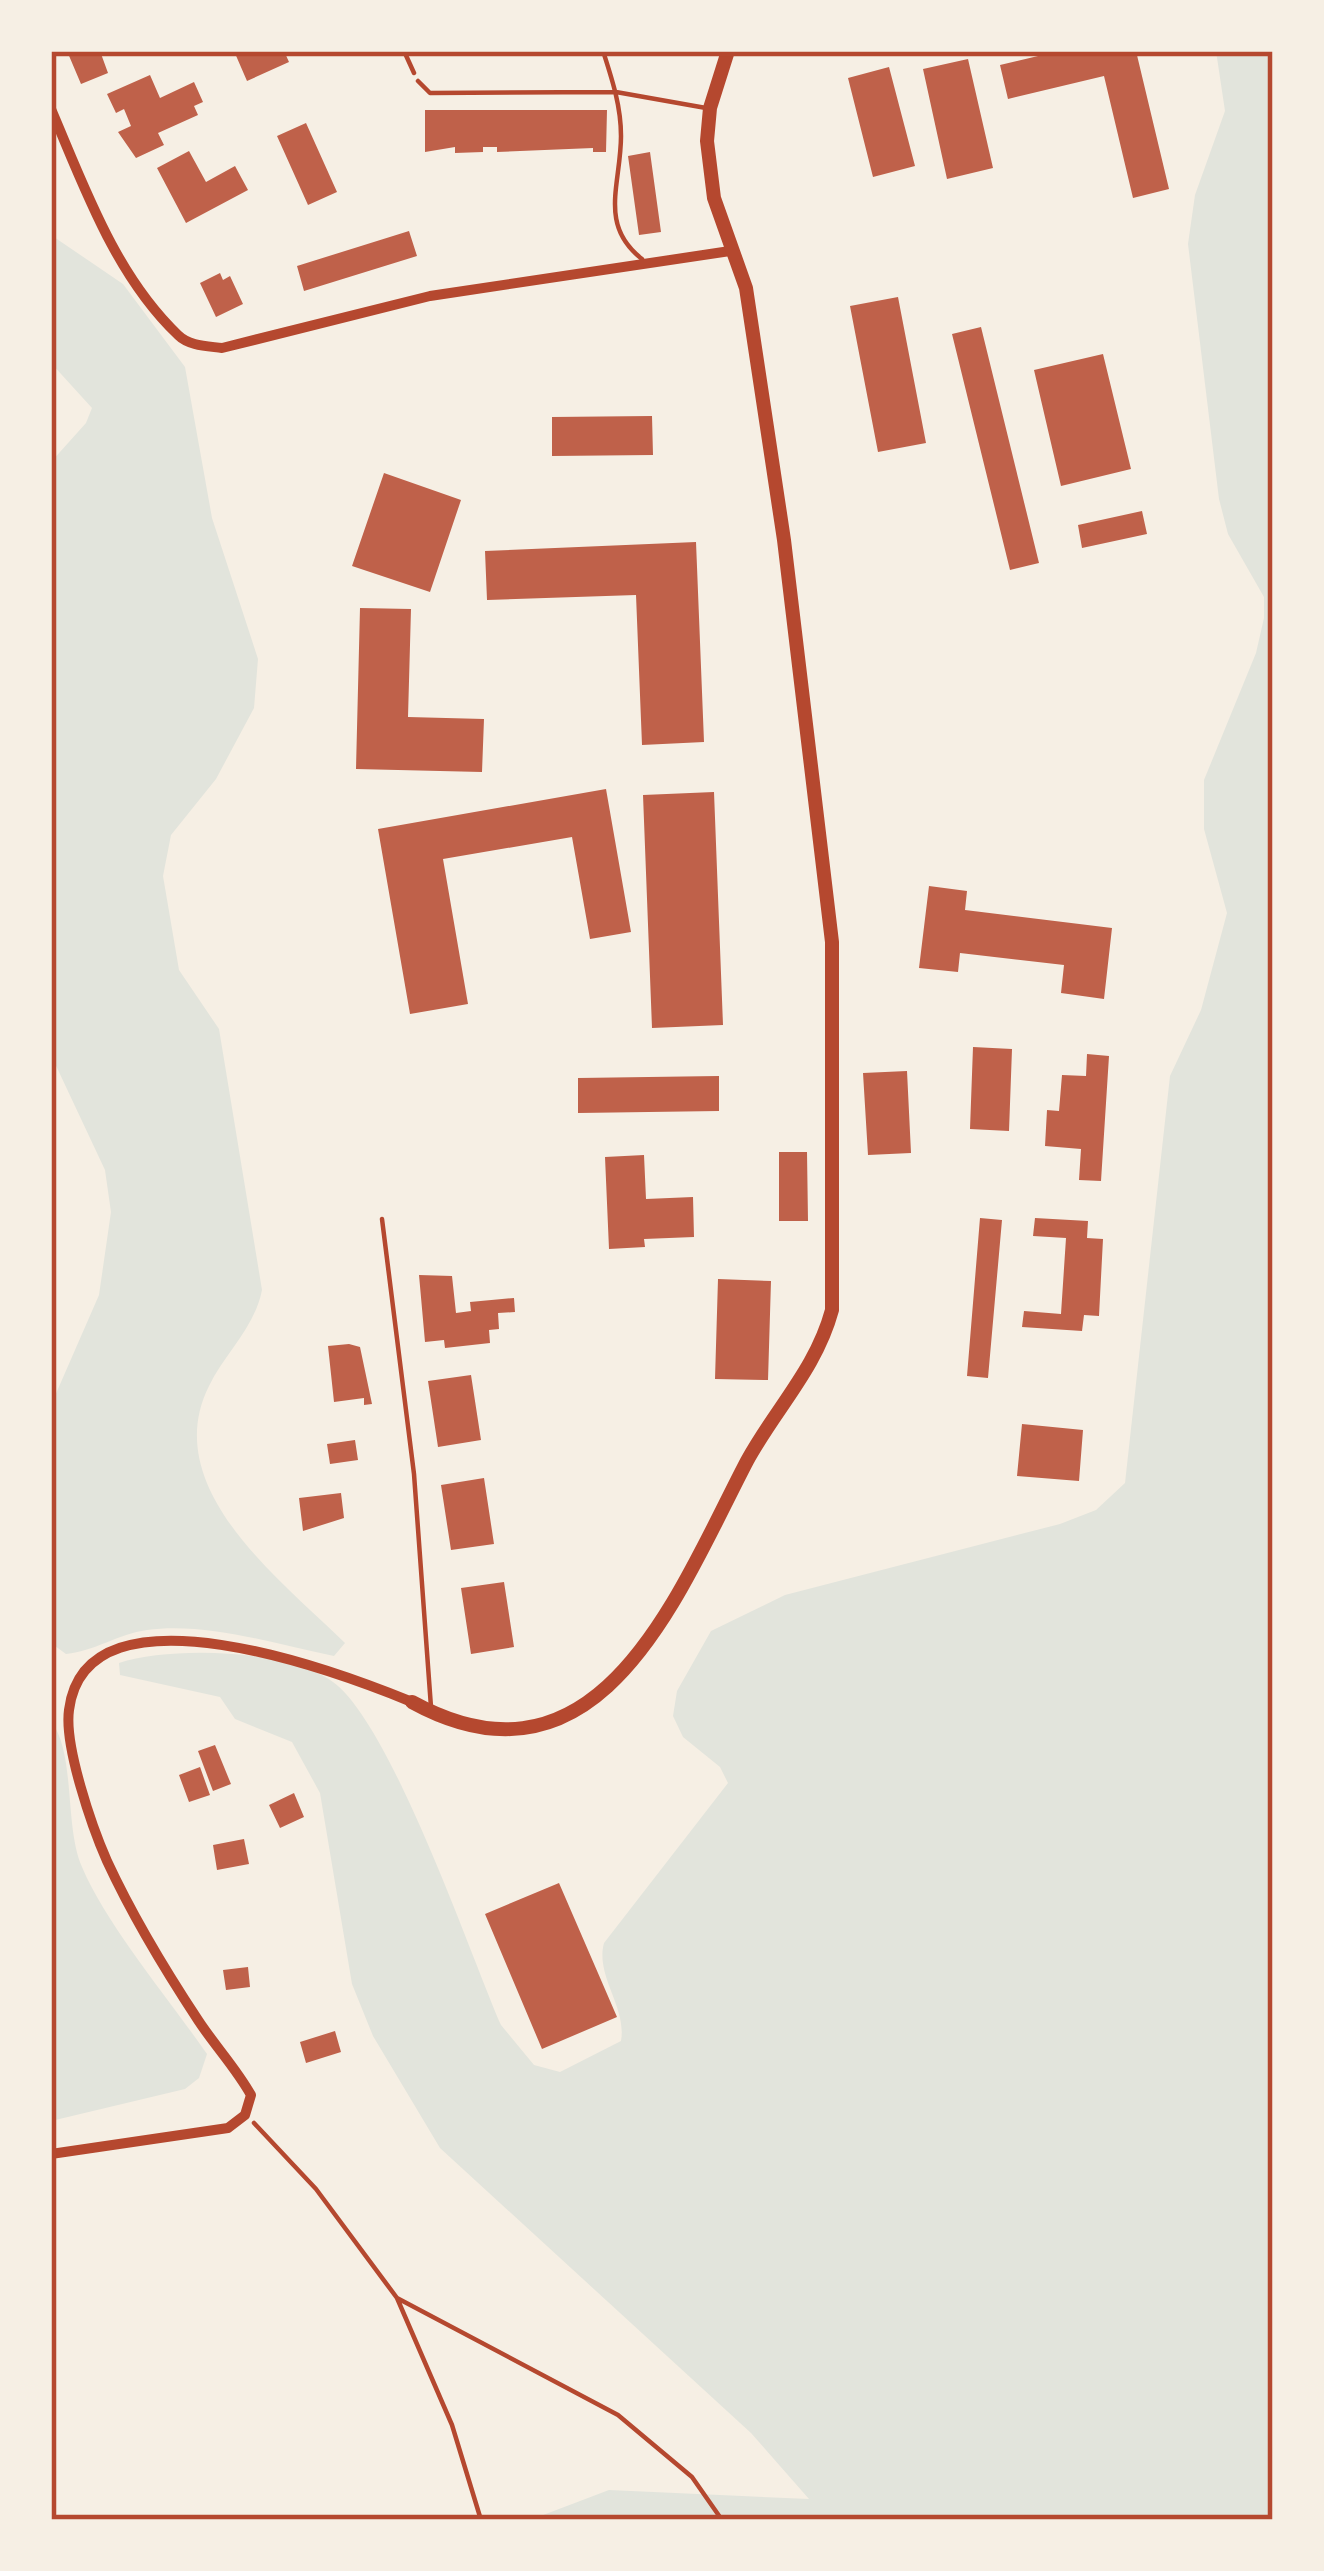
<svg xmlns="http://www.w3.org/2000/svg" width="1324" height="2571" font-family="'Exo 2',sans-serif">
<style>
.green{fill:#e2e4dc}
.building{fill:#bf614a}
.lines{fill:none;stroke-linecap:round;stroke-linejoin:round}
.path{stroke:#b5482f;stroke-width:4.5}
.service{stroke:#b5482f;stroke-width:4.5}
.minor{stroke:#b5482f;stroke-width:10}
.tertiary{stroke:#b5482f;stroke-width:14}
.neatline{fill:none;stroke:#b5482f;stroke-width:4.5}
</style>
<rect width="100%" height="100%" fill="#f6efe4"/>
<path class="green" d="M 1216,51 L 1273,51 L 1273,2520 L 530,2520 L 609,2490 L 809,2499 L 751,2433 L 440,2148 L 373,2036 L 352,1984 L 320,1793 L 292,1742 L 235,1719 L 220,1697 L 120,1675 L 119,1663 C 172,1646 287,1649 333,1682 C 391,1724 469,1951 501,2025 L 534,2065 L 560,2072 L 621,2041 C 627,2007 595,1976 604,1943 L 728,1783 L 720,1767 L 683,1737 L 673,1716 L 677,1691 L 711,1631 L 785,1595 L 1060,1524 L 1096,1510 L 1125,1483 L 1170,1076 L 1201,1010 L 1227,913 L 1204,829 L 1204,780 L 1256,653 L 1264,618 L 1264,597 L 1228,534 L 1219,499 L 1188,244 L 1195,195 L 1225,111 Z
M 51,235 L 123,284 L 185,367 L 212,518 L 258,659 L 254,708 L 216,779 L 171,835 L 163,876 L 179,970 L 219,1029 L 262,1290 C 255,1327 225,1353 209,1386 C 158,1488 281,1580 345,1643 L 334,1656 C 275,1644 207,1622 147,1630 C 118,1634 95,1651 66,1654 L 51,1643 L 51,1405 L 99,1295 L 111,1212 L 105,1170 L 51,1055 L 51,462 L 86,423 L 92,408 L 51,363 Z
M 51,1721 C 76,1754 64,1825 82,1867 C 107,1926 169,1999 207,2054 L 199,2078 L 185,2089 L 51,2121 Z"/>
<path class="building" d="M 67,51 L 100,51 L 108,73 L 81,84 Z
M 234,51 L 284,51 L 289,62 L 247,81 Z
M 1059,51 L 1136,51 L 1169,189 L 1133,198 L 1104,76 L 1008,99 L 1000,65 Z
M 968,59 L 993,168 L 947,179 L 923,69 Z
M 889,67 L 915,166 L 873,177 L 848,78 Z
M 150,75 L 160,98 L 194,82 L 203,102 L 194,106 L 198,115 L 158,133 L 164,145 L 136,158 L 118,132 L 131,126 L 124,109 L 116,113 L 107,94 Z
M 425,110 L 607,110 L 606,152 L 593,152 L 593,148 L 497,152 L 497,147 L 483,147 L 483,152 L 455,153 L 455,147 L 425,152 Z
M 306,123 L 337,192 L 308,205 L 277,136 Z
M 189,151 L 206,182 L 235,166 L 248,190 L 186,223 L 157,168 Z
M 650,152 L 661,232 L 639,235 L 628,156 Z
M 409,231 L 417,256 L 304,291 L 297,266 Z
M 220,273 L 223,280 L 230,276 L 243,304 L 216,317 L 200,283 Z
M 898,297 L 926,443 L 878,452 L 850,306 Z
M 981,327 L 1039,563 L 1010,570 L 952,334 Z
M 1103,354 L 1131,469 L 1061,486 L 1034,370 Z
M 652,416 L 653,455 L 552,456 L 552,417 Z
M 384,473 L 461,500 L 430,592 L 352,566 Z
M 1142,511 L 1147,534 L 1082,548 L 1078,525 Z
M 696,542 L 704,742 L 642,745 L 636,595 L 487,600 L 485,551 Z
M 360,608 L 411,609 L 408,717 L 484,719 L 482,772 L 356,769 Z
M 606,789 L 631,932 L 590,939 L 572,837 L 443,859 L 468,1004 L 410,1014 L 378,829 Z
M 714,792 L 723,1025 L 652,1028 L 643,795 Z
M 929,886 L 967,891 L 965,910 L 1112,928 L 1104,999 L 1061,993 L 1064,965 L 960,953 L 958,972 L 919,968 Z
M 973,1047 L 1012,1049 L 1009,1131 L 970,1129 Z
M 1087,1054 L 1109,1056 L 1101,1181 L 1079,1180 L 1081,1149 L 1045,1146 L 1047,1110 L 1059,1111 L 1062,1075 L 1086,1076 Z
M 907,1071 L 911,1153 L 868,1155 L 863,1073 Z
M 719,1076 L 719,1111 L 578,1113 L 578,1078 Z
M 779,1152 L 807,1152 L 808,1221 L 779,1221 Z
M 644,1155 L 646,1199 L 693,1197 L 694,1237 L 644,1239 L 645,1247 L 609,1249 L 605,1157 Z
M 980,1218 L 1002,1220 L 988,1378 L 967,1376 Z
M 1035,1218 L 1088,1221 L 1087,1238 L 1103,1239 L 1099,1316 L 1084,1315 L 1082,1331 L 1022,1327 L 1024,1311 L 1061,1314 L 1066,1238 L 1033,1236 Z
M 419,1275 L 452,1276 L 456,1313 L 471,1311 L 470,1302 L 514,1298 L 515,1312 L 498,1313 L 499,1329 L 489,1330 L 490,1343 L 445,1348 L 444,1340 L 425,1342 Z
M 718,1279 L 771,1281 L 768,1380 L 715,1379 Z
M 349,1344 L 360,1347 L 372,1404 L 364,1405 L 364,1398 L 334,1402 L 328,1346 Z
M 471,1375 L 481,1440 L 438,1447 L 428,1381 Z
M 1022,1424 L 1083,1430 L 1079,1481 L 1017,1476 Z
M 355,1440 L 358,1460 L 330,1464 L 327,1444 Z
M 484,1478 L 494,1544 L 451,1550 L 441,1485 Z
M 341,1493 L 344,1518 L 303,1531 L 299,1498 Z
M 504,1582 L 514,1647 L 471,1654 L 461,1588 Z
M 215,1745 L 231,1784 L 213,1791 L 198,1751 Z
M 200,1767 L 210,1795 L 189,1802 L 179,1775 Z
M 294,1793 L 304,1817 L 280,1828 L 269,1805 Z
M 244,1839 L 249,1864 L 217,1870 L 213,1845 Z
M 559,1883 L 617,2017 L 542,2049 L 485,1914 Z
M 248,1967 L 250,1987 L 226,1990 L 223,1970 Z
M 335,2031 L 341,2052 L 306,2063 L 300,2042 Z"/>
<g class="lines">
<path class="path" d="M 404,51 L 414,73
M 254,2123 L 316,2189 L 397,2298 L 618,2415 L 692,2477 L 722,2520
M 397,2298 L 452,2425 L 481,2520"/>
<path class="service" d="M 603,51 C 612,79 621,106 621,136 C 621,184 598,225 642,259
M 418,81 L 430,93 L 616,92 L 706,108
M 382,1219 L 414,1474 L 431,1707"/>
<path class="minor" d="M 51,109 C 84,186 115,275 178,335 C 189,346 207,346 222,348 L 430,296 L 730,251
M 51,2154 L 228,2128 L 245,2115 L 251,2095 C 236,2068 215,2046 198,2020 C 165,1970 132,1915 107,1861 C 92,1827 64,1746 69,1710 C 86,1575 343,1674 412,1702"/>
<path class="tertiary" d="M 412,1702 C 600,1805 678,1593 747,1461 C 776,1408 816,1369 832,1310 L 832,942 L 784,540 L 746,288 L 714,198 L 707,141 L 710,108 L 728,51"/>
</g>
<rect width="1324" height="2571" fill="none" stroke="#f6efe4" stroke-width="108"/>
<rect x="54" y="54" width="1216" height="2463" class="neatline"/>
</svg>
